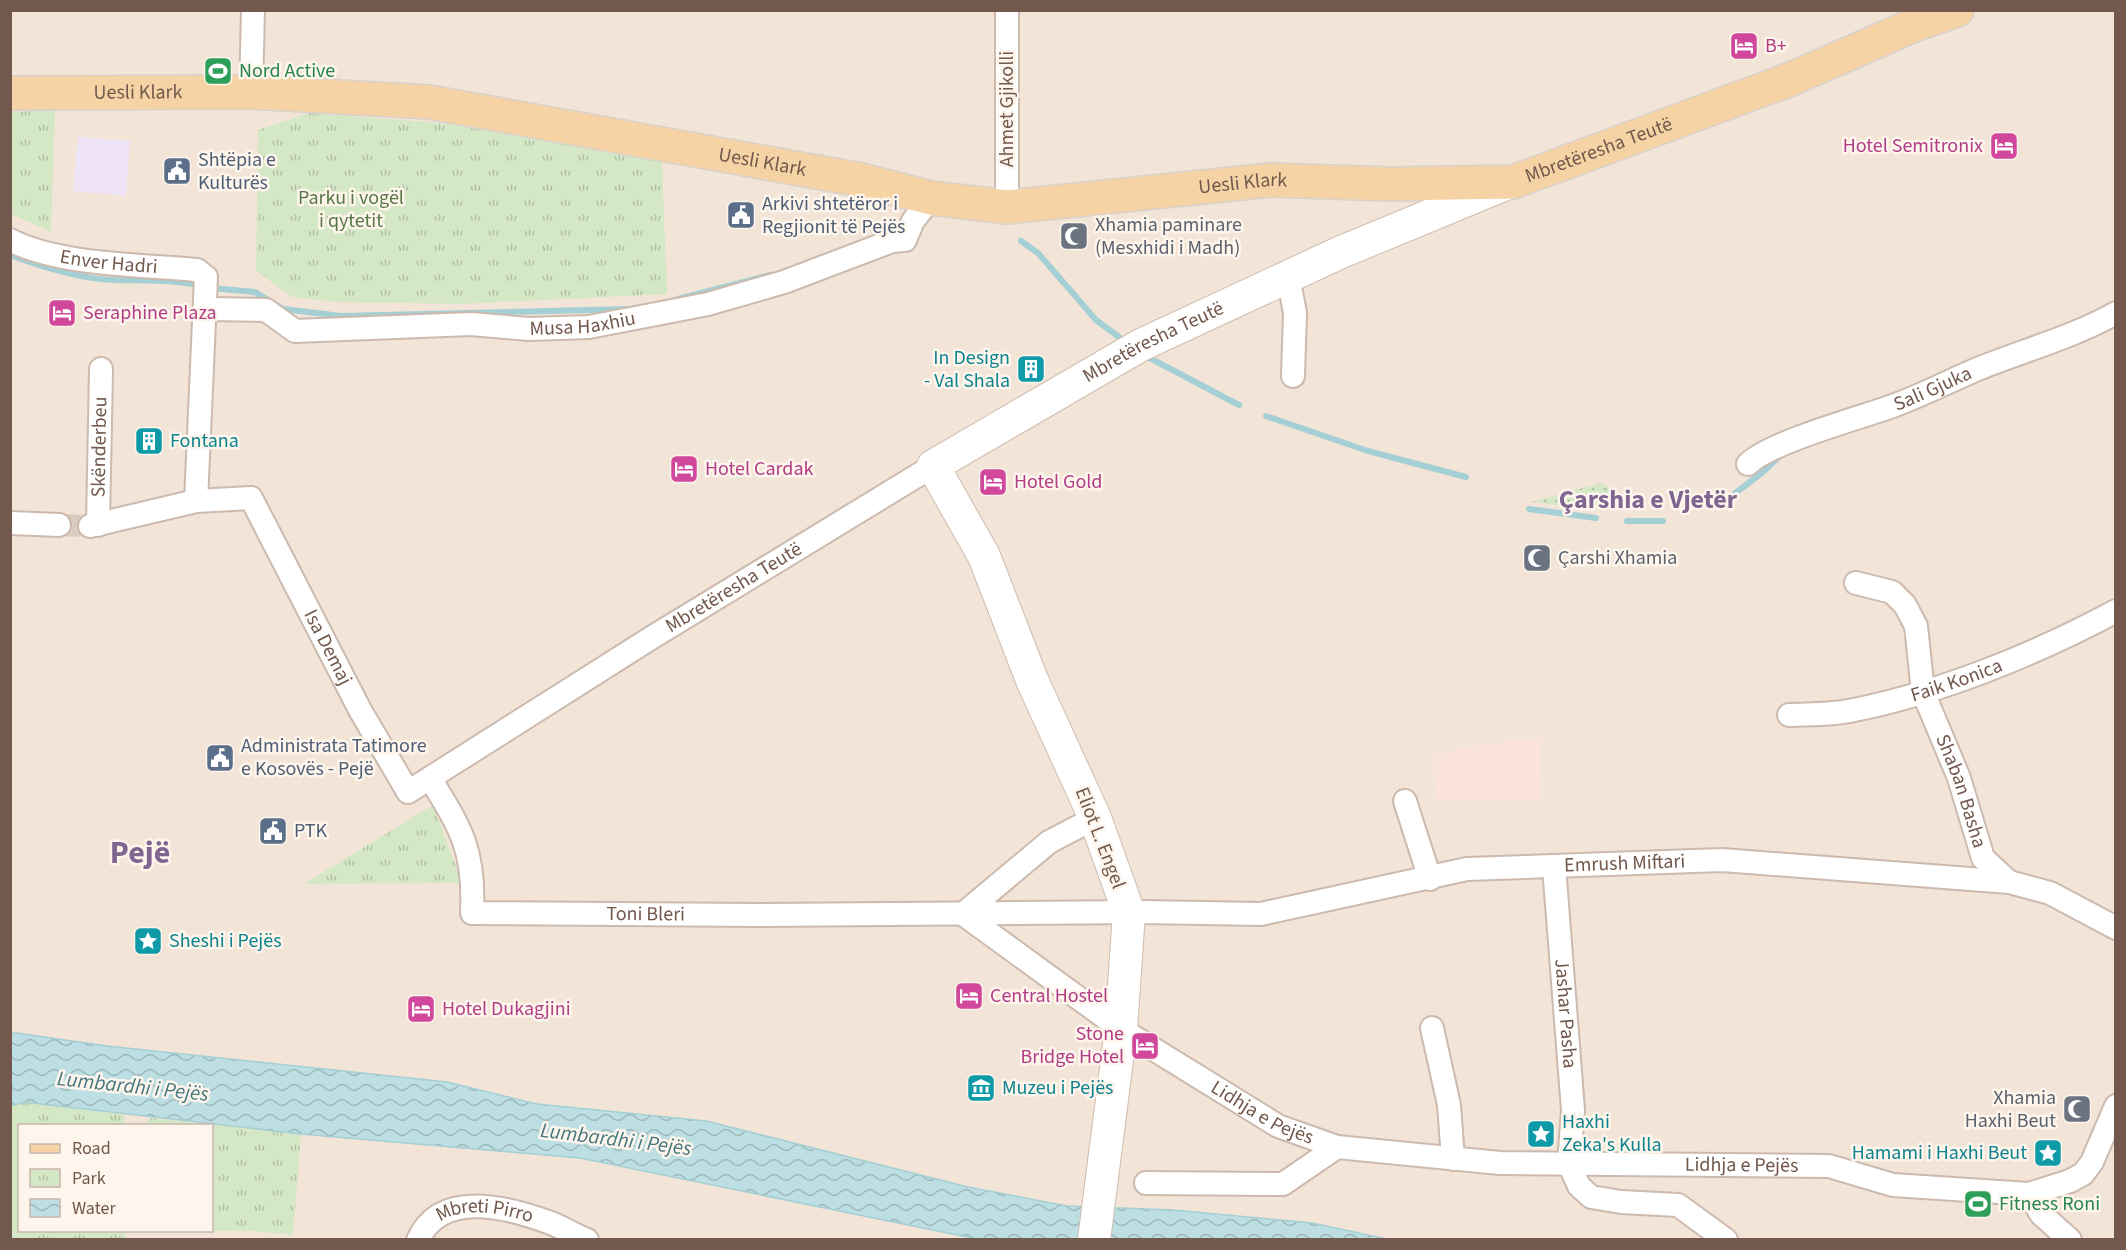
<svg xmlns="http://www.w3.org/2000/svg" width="2126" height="1250" font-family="'Source Sans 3',sans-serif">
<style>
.residential{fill:#f2e4d6;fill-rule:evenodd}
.commercial{fill:#fae3dc}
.education{fill:#efe4f7}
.grass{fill:url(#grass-dots)}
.park{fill:url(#park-tufts)}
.water{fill:url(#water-waves);stroke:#a4cfd4;stroke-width:1.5}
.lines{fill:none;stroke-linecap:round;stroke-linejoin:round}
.stream{stroke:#a4cfd4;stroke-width:6}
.minor-tunnel{stroke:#d9ccc0;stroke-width:22;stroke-dasharray:22 11;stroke-linecap:butt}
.minor-casing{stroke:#ccbaae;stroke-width:26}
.secondary-casing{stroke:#d0bcae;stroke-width:34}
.primary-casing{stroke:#d8d1cd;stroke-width:36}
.minor{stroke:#fff;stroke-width:22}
.secondary{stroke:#fff;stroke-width:32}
.primary{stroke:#f5d3a4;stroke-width:33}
.labels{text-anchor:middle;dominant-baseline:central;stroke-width:5;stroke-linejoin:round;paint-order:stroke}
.hotel-label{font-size:20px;fill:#b23c85;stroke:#fef6ed;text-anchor:start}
.leisure-label{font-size:20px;fill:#27864d;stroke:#fef6ed;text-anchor:start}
.street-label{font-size:20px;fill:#73594d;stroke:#fef6ed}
.service-label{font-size:20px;fill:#4e5e75;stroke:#fef6ed;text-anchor:start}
.park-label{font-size:20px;fill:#577846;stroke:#fef6ed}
.worship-label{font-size:20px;fill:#5b616d;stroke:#fef6ed;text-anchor:start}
.culture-label{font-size:20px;fill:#0d838f;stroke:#fef6ed;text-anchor:start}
.water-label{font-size:21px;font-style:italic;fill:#45777e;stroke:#fef6ed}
.district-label{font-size:26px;font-weight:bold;fill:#7f658f;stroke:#fef6ed}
.town-label{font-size:32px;font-weight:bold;fill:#7f658f;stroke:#fef6ed}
</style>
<defs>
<pattern id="grass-dots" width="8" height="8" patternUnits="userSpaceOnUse" patternTransform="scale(1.5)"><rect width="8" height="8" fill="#d5e8c6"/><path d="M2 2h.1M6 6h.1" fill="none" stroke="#b1bfa3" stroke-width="1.8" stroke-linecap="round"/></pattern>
<pattern id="park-tufts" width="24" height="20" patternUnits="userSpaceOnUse" patternTransform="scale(1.5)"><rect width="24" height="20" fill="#d5e8c6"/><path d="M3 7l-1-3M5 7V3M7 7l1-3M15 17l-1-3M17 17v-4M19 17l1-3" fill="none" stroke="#b1bfa3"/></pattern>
<pattern id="water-waves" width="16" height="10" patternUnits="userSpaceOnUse" patternTransform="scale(1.5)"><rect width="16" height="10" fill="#bddfe3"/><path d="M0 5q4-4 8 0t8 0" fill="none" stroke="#9eb8ba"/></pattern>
</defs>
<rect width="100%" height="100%" fill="#fbf2e7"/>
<path class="residential" d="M 10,11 L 2115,11 L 2115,1239 L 11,1239 ZM 20,1126 L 212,1126 L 212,1230 L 20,1230 Z"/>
<path class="commercial" d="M 1540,738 L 1539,800 L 1438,801 L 1432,755 L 1488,743 Z"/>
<path class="education" d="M 78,137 L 130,141 L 126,196 L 73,191 Z"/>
<path class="grass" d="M 1602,483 L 1610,489 L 1604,511 L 1531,502 Z"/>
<path class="park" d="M 55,110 L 51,232 L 11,214 L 10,112 Z
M 310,113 L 440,123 L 662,159 L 667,294 L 461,304 L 336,302 L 292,297 L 256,271 L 258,130 Z
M 433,805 L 462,883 L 304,884 Z
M 24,1102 L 125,1114 L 124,1125 L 20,1126 L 20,1230 L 125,1231 L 126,1239 L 11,1239 L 10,1106 Z
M 150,1118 L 301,1134 L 293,1235 L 251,1231 L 142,1231 L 212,1230 L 212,1126 L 144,1125 Z"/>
<path class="water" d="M 16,1033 L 107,1046 L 447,1082 L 537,1104 L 706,1121 L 968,1187 L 1067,1206 L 1173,1210 L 1312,1223 L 1387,1239 L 977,1239 L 580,1158 L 301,1134 L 24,1102 L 11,1106 L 10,1034 Z"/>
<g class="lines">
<path class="stream" d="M 1021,241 L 1038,253 L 1096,320 L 1127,343
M 10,255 C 42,267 79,279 114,280 C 143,281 172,279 201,286
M 211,288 L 255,292 L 283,309 L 341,316 L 630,309
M 678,299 L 770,275
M 1144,355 L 1239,405
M 1266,416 L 1368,451 L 1466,477
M 1725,501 L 1763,472 L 1780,456
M 1529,509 L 1596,518
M 1627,521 L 1663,521"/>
<path class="minor-tunnel" d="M 59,525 L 90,526"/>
<g class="minor-casing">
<g id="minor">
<path d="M 251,92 L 253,10"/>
<path d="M 1007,207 L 1007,10"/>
<path id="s1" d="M 10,240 C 57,265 144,265 197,270 L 206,277 L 196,501"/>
<path d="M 1288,276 L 1295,313 L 1293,376"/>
<path id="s2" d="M 206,309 L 266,310 L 295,331 L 471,324 L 529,329 L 589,327 L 708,304 L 784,282 L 892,241 L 905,240 L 913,221 L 931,198"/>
<path id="s3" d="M 1748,464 C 1769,443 1855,419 1887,408 C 1919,397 1949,381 1980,368 C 2025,350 2073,337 2116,313"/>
<path d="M 10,523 L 59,525"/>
<path id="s4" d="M 98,525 L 101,369"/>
<path id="s5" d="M 90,526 L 196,501 L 251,498 L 360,710 L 408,792 L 651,638 L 933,466"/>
<path id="s6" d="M 1856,583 L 1892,592 L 1905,605 L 1916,626 L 1923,692 L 1959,778 L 1983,858 L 2009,882"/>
<path id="s7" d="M 1789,715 C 1810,714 1833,715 1854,710 C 1940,693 2038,653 2116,611"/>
<path id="s8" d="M 431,780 C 462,830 475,852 472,913 L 761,915 L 1143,912 L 1261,914 L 1467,869 L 1722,860 L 2009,882 L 2050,893 L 2116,928"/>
<path d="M 1405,801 L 1430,879"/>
<path id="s9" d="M 1095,818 L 1049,842 L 963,914 L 1121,1029 L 1278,1126 L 1337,1147 L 1500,1163 L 1829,1166 L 1893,1185 L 2029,1194 L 2070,1181 L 2083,1174 L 2092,1162 L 2116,1106"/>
<path id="s10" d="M 1554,866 L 1573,1110 L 1569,1164 L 1579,1186 L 1591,1197 L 1621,1202 L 1678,1205 L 1726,1240"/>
<path d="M 1432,1028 L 1449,1105 L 1453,1159"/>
<path d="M 1146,1183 L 1283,1184 L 1337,1147"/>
<path d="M 2029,1194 L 2041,1214 L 2070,1240"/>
<path id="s11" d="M 418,1240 C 441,1189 507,1207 548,1222 C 561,1226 573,1235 587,1240"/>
</g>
</g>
<g class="secondary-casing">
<g id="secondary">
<path id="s12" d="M 1094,1240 L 1121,1029 L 1129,913 L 1095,818 L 1032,680 L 984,556 L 933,466 L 1141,345 L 1339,253 L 1508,183"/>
</g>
</g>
<g class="primary-casing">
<g id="primary">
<path id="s13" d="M 10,93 L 251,92 L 429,102 L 861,180 L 931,198 L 1007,207 L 1271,180 L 1391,184 L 1513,182 L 1791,79 L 1914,25 L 1957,10"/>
</g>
</g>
<use href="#minor" class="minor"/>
<use href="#secondary" class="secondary"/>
<use href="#primary" class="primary"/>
</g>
<defs>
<g id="hotel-square" transform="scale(1.5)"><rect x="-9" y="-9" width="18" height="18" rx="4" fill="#d1479c" stroke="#fef6ed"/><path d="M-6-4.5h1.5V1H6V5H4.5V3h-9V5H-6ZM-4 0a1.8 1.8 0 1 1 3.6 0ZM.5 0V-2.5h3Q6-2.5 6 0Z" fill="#fff"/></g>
<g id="stadium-square" transform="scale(1.5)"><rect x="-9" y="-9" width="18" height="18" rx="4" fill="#2e9e5b" stroke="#fef6ed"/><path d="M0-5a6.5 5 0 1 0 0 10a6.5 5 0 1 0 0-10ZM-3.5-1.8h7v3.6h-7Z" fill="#fff"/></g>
<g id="civic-square" transform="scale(1.5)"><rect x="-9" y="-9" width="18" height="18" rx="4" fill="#5c6f8a" stroke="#fef6ed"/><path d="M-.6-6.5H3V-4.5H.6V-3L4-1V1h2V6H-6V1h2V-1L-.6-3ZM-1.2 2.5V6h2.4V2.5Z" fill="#fff"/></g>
<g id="mosque-square" transform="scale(1.5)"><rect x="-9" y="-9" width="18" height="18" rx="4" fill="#6b7280" stroke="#fef6ed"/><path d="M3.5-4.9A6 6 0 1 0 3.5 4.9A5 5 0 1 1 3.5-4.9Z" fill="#fff"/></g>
<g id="building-square" transform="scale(1.5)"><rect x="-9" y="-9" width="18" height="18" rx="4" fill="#0f9aa8" stroke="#fef6ed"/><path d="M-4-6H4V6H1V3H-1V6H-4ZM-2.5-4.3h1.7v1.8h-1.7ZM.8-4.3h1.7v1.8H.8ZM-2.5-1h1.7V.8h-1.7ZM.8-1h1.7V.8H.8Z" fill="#fff"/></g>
<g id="sight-square" transform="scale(1.5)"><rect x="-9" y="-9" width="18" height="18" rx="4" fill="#0f9aa8" stroke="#fef6ed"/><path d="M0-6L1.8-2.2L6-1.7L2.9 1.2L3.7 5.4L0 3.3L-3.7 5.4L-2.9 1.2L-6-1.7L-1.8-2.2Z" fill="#fff"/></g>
<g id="museum-square" transform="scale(1.5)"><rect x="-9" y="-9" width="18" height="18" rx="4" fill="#0f9aa8" stroke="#fef6ed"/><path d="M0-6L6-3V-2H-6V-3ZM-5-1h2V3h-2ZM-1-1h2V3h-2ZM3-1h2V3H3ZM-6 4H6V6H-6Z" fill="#fff"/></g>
</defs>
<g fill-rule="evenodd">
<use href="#hotel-square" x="1744" y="46"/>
<use href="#stadium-square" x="218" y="71"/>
<use href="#hotel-square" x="2004" y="146"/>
<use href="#civic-square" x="177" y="171"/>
<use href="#civic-square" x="741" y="215"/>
<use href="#mosque-square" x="1074" y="236"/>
<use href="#hotel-square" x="62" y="313"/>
<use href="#building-square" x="1031" y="369"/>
<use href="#building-square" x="149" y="441"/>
<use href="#hotel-square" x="684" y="469"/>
<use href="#hotel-square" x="993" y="482"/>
<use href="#mosque-square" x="1537" y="558"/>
<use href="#civic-square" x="220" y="758"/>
<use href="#civic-square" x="273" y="831"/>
<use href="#sight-square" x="148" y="941"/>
<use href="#hotel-square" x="969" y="996"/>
<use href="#hotel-square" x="421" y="1009"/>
<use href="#hotel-square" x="1145" y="1046"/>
<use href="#museum-square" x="981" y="1088"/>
<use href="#mosque-square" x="2077" y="1109"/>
<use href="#sight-square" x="1541" y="1134"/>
<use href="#sight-square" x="2048" y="1153"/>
<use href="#stadium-square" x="1978" y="1204"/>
</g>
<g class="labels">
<g class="hotel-label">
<text x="1765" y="46">B+</text>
<text x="1983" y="146" text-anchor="end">Hotel Semitronix</text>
<text x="83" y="313">Seraphine Plaza</text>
<text x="705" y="469">Hotel Cardak</text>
<text x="1014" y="482">Hotel Gold</text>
<text x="990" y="996">Central Hostel</text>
<text x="442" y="1009">Hotel Dukagjini</text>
<text x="1124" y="1034" text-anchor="end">Stone<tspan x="1124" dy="23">Bridge Hotel</tspan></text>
</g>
<g class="leisure-label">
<text x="239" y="71">Nord Active</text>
<text x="1999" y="1204">Fitness Roni</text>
</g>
<g class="street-label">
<text stroke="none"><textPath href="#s13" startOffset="128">Uesli Klark</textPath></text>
<text transform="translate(1007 109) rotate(-90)">Ahmet Gjikolli</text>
<text stroke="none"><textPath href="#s13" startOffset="1606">Mbretëresha Teutë</textPath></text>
<text stroke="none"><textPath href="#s13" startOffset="758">Uesli Klark</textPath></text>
<text stroke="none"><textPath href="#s13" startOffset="1244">Uesli Klark</textPath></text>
<text stroke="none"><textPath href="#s1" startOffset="102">Enver Hadri</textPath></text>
<text stroke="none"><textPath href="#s2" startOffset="384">Musa Haxhiu</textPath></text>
<text stroke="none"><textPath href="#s12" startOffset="1071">Mbretëresha Teutë</textPath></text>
<text stroke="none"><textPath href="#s3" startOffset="200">Sali Gjuka</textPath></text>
<text stroke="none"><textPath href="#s4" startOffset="78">Skënderbeu</textPath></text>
<text stroke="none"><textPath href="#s5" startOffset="882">Mbretëresha Teutë</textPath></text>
<text stroke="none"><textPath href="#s5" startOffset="332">Isa Demaj</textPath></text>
<text stroke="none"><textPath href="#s7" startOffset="172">Faik Konica</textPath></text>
<text stroke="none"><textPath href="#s6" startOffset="252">Shaban Basha</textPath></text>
<text transform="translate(1100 838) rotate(69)">Eliot L. Engel</text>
<text stroke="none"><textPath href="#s8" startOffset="1300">Emrush Miftari</textPath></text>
<text stroke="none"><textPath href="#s8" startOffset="316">Toni Bleri</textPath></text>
<text stroke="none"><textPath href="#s10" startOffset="148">Jashar Pasha</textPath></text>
<text stroke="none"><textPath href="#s9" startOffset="524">Lidhja e Pejës</textPath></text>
<text stroke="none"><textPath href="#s9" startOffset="1012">Lidhja e Pejës</textPath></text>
<text stroke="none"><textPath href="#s11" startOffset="80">Mbreti Pirro</textPath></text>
</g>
<g class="service-label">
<text x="198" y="160">Shtëpia e<tspan x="198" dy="23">Kulturës</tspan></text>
<text x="762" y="204">Arkivi shtetëror i<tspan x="762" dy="23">Regjionit të Pejës</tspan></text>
<text x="241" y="746">Administrata Tatimore<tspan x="241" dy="23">e Kosovës - Pejë</tspan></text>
<text x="294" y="831">PTK</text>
</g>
<g class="park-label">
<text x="351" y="198">Parku i vogël<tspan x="351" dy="23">i qytetit</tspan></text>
</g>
<g class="worship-label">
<text x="1095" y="225">Xhamia paminare<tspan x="1095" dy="23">(Mesxhidi i Madh)</tspan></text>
<text x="1558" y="558">Çarshi Xhamia</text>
<text x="2056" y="1098" text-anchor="end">Xhamia<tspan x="2056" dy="23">Haxhi Beut</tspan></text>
</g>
<g class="culture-label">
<text x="1010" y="358" text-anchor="end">In Design<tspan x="1010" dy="23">- Val Shala</tspan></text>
<text x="170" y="441">Fontana</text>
<text x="169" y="941">Sheshi i Pejës</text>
<text x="1002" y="1088">Muzeu i Pejës</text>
<text x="1562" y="1122">Haxhi<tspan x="1562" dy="23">Zeka's Kulla</tspan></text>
<text x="2027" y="1153" text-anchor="end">Hamami i Haxhi Beut</text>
</g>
<g class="water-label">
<text transform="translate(133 1086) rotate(6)">Lumbardhi i Pejës</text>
<text transform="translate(616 1139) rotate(7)">Lumbardhi i Pejës</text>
</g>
<g class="district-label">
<text x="1648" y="499">Çarshia e Vjetër</text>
</g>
<g class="town-label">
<text x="140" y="853">Pejë</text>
</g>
</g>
<rect width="2126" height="1250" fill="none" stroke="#73594d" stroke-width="24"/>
<rect x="18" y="1124" width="195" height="108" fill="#fef6ed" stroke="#c6b7ad" stroke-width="1.5"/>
<rect x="30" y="1144" width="30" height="9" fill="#f5d3a4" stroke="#c6b7ad" stroke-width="1.5"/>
<text x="72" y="1154" font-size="18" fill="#73594d">Road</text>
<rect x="30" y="1169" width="30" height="18" fill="url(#park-tufts)" stroke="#c6b7ad" stroke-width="1.5"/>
<text x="72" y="1184" font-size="18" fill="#73594d">Park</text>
<rect x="30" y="1199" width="30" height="18" fill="url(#water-waves)" stroke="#c6b7ad" stroke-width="1.5"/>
<text x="72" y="1214" font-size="18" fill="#73594d">Water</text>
</svg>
